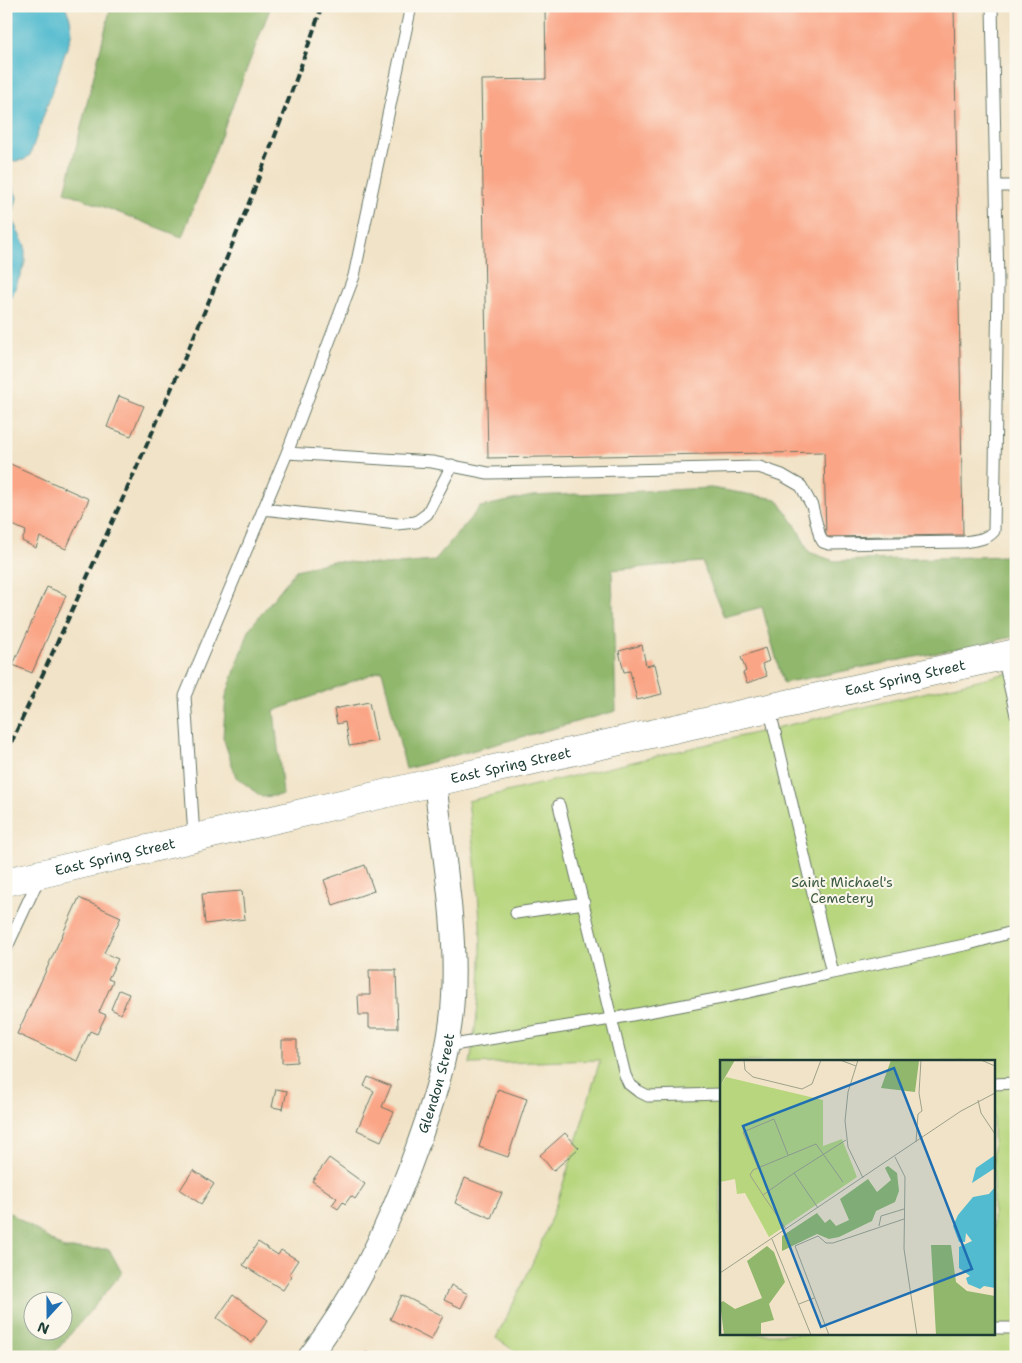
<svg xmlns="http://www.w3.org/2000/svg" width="1022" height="1363" font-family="'Shantell Sans',sans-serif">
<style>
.green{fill:#b7d67e;stroke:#6b8a59;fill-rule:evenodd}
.forest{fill:#91b76d;stroke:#587a50;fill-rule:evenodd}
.water{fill:#52bbcf;stroke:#387c82}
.building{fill:#faa586}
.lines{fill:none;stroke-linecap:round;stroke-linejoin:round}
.service-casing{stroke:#687767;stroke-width:13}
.minor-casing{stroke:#687767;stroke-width:24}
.secondary-casing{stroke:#687767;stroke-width:29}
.service{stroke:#fff;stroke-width:11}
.minor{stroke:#fff;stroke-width:22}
.secondary{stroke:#fff;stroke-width:28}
.rail{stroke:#1f3d34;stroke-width:4;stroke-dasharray:8 4;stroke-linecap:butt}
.labels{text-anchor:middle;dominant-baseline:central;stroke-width:4;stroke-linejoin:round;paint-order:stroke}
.street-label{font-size:14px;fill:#1f3d34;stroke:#fbf7ec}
.park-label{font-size:14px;fill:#3d5c43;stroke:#fbf7ec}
.inset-road{fill:none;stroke:#9da18c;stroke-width:1}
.view{fill:#1f6fb2;fill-opacity:0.15;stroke:#1f6fb2;stroke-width:2.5}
.inset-edge{fill:none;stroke:#1f3d34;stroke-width:2.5}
</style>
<rect width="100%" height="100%" fill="#fbf7ec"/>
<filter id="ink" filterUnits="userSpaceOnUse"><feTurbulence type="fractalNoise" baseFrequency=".02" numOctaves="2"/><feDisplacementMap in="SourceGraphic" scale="10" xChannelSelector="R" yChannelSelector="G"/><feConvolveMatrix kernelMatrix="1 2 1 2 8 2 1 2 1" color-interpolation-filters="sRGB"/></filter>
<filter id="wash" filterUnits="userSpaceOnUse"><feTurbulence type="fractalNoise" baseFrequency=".0096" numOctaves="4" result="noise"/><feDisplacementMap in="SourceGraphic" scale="20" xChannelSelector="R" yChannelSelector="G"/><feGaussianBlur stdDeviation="1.12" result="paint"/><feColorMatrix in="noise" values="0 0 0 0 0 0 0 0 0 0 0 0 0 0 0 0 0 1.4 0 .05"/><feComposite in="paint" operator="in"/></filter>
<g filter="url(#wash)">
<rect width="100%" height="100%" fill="#f1e3c7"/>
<path class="green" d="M 1016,671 L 1016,1357 L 523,1357 L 496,1338 C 514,1303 531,1268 546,1231 C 568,1176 583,1117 600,1060 L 470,1064 C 475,1029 481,994 481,958 C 481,905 474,853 468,801 ZM 721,1062 L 993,1062 L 993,1334 L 721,1334 Z"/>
<path class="forest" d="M 111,6 L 271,6 L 182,237 L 65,192 Z
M 711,488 L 777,499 L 796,526 L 809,552 L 834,561 L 1007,556 L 1016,554 L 1016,636 L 987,643 L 783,683 L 762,607 L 724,617 L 702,562 L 612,570 L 616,711 L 406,769 L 382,670 L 274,711 L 283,795 L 262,797 L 236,777 L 223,737 L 226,696 L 250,628 L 296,570 L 333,561 L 387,565 L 434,561 L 480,507 L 532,496 Z
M 6,1210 L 64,1249 L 109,1249 L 122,1273 L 51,1357 L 6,1357 ZM 32,1300 L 62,1300 L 62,1330 L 32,1330 Z"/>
<path class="water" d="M 6,6 L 65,6 L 70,18 L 72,33 L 30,155 L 24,160 L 6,162 Z
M 6,184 L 13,187 L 17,197 L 12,219 L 25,246 L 25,263 L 12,296 L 6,302 Z"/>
<g id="blocks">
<path class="building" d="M 545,6 L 954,6 L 963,535 L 826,537 L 824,452 L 488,458 L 481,80 L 546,79 Z
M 119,396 L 144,406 L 131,436 L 107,427 Z
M 6,462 L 89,499 L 66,549 L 40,537 L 36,548 L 22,541 L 26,531 L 6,522 Z
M 47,587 L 66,595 L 32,673 L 13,665 Z
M 642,645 L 646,666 L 655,664 L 662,694 L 637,700 L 630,671 L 624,672 L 619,651 Z
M 765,648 L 769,661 L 762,664 L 767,676 L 747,683 L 743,673 L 746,671 L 741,657 Z
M 369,702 L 377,741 L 349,746 L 345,722 L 337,724 L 334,709 Z
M 365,865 L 374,891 L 333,905 L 324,880 Z
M 242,891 L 245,919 L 205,924 L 202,894 Z
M 79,898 L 121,917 L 104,953 L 118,959 L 108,979 L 113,981 L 99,1012 L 106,1015 L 97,1034 L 90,1031 L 77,1061 L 17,1034 Z
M 369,970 L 396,970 L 398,1028 L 369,1028 L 369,1015 L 359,1015 L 358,995 L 370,995 Z
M 119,990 L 129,994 L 121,1014 L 111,1009 Z
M 282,1040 L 297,1040 L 297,1062 L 282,1063 Z
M 368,1077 L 391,1086 L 382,1107 L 394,1112 L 381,1141 L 357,1130 L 374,1091 L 364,1086 Z
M 276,1089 L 287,1091 L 283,1109 L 272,1107 Z
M 498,1089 L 527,1099 L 508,1157 L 479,1147 Z
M 565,1133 L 579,1148 L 553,1171 L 540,1155 Z
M 329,1158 L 365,1184 L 355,1199 L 351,1196 L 345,1204 L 343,1202 L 338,1209 L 332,1205 L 337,1198 L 312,1181 Z
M 193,1170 L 214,1184 L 201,1204 L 180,1190 Z
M 465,1178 L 502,1193 L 491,1218 L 455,1203 Z
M 258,1242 L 278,1255 L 281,1250 L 298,1260 L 289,1274 L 292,1276 L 283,1290 L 243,1265 Z
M 451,1285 L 468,1294 L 461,1308 L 444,1300 Z
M 233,1295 L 268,1320 L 252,1343 L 217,1318 Z
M 402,1295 L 443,1316 L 431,1340 L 390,1319 Z
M 366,1352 L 374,1357 L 363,1357 Z"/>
</g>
</g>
<g filter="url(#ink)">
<use href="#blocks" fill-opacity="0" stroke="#687767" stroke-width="1"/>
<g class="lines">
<g class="service-casing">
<path id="service" d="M 997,186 L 1016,186
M 287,453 L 432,462 L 488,473 L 759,467 L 782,475 L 801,486 L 812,506 L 820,537 L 823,542 L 829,544 L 964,542 C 976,540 986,540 994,531 L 998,283 L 992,6
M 263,509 L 397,524 L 416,522 L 427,514 L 452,465
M 1003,656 L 1016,715
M 559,805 L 625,1075 L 629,1084 L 638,1091 L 648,1096 L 721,1094
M 194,837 L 185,696 L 287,453 L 354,276 L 411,6
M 516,913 L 584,903
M 6,949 L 39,878
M 832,973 L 969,944 L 1016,931
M 447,1046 L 611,1019 L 727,997 L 832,973 L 769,707
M 993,1084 L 1016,1083
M 993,1328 L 1016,1328"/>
</g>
<g class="minor-casing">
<g id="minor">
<path id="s1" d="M 309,1357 C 361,1290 396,1210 423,1130 C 438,1088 451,1043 453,997 C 457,926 443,853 435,782"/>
</g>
</g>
<g class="secondary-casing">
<g id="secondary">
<path id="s2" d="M 6,882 L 435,782 L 1016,653"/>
</g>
</g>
<use href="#service" class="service"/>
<use href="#minor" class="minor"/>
<use href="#secondary" class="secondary"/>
<path class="rail" d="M 6,754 C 119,508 234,263 322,6"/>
</g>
</g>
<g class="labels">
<g class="street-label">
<text stroke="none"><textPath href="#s2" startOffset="922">East Spring Street</textPath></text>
<text stroke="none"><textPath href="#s2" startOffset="518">East Spring Street</textPath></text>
<text stroke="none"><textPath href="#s2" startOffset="112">East Spring Street</textPath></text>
<text stroke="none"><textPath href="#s1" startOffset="304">Glendon Street</textPath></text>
</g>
<g class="park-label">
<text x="842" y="882">Saint Michael's<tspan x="842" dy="16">Cemetery</tspan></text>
</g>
</g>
<g transform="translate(720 1060)">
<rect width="275" height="275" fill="#f1e3c7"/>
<path d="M 6,17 L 103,40 L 103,86 L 122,79 L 137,117 L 49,177 L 25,133 L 17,134 L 15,119 L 0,122 L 0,26 Z" fill="#b7d67e"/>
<path d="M 0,0 L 15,0 L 0,26 ZM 171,0 L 199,1 L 195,32 L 161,28 ZM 168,106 L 177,113 L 179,131 L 175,142 L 156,151 L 152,161 L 119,177 L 109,179 L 97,174 L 62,191 L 62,176 L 97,153 L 105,163 L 110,159 L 116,166 L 129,160 L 120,139 L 148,119 L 157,132 L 171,120 L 165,108 ZM 211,185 L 231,185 L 236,222 L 247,231 L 275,236 L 275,275 L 216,275 ZM 47,186 L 54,192 L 65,222 L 49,244 L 54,260 L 41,263 L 41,275 L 4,275 L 0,243 L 3,241 L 15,249 L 42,238 L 27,201 Z" fill="#91b76d"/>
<path d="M 275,95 L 275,108 L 252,123 L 256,108 ZM 275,127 L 275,228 L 264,226 L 260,229 L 248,224 L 246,218 L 250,216 L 239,208 L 239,187 L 252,181 L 246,173 L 245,182 L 239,182 L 233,166 L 238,155 L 253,137 L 269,134 Z" fill="#52bbcf"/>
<path class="inset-road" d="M 24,0 L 25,10 L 33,17 L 82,29 L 92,24 L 101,0M 120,0 L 136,6M 138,0 L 128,32 L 125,61 L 128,87 L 143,118M 261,0 L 275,6M 258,40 L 261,53 L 275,74M 196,82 L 198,54 L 202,51 L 199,33 L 201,0M 175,97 L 185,117 L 184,189 L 197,275M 38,108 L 23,72 L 54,59 L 68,95M 74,113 L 43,135 L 30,115 L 33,110 L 96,84 L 123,122M 43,135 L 66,169M 98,148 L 74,113 L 126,80M 159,166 L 161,156 L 184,149M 52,179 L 91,275M 0,213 L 241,51 L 275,33M 79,244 L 94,238M 109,275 L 75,186 L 98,176 L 106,183 L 113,183 L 184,159"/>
<path class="view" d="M 174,8 L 252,209 L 101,267 L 23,66 Z"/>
<rect width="275" height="275" class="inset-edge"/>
</g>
<rect width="1022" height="1363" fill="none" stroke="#fbf7ec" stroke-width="25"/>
<g transform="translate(48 1316) rotate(201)"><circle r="24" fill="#fbf7ec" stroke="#a3ada2"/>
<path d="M0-4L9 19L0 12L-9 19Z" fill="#1f6fb2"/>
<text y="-8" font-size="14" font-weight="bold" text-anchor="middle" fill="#1f3d34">N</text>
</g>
</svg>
